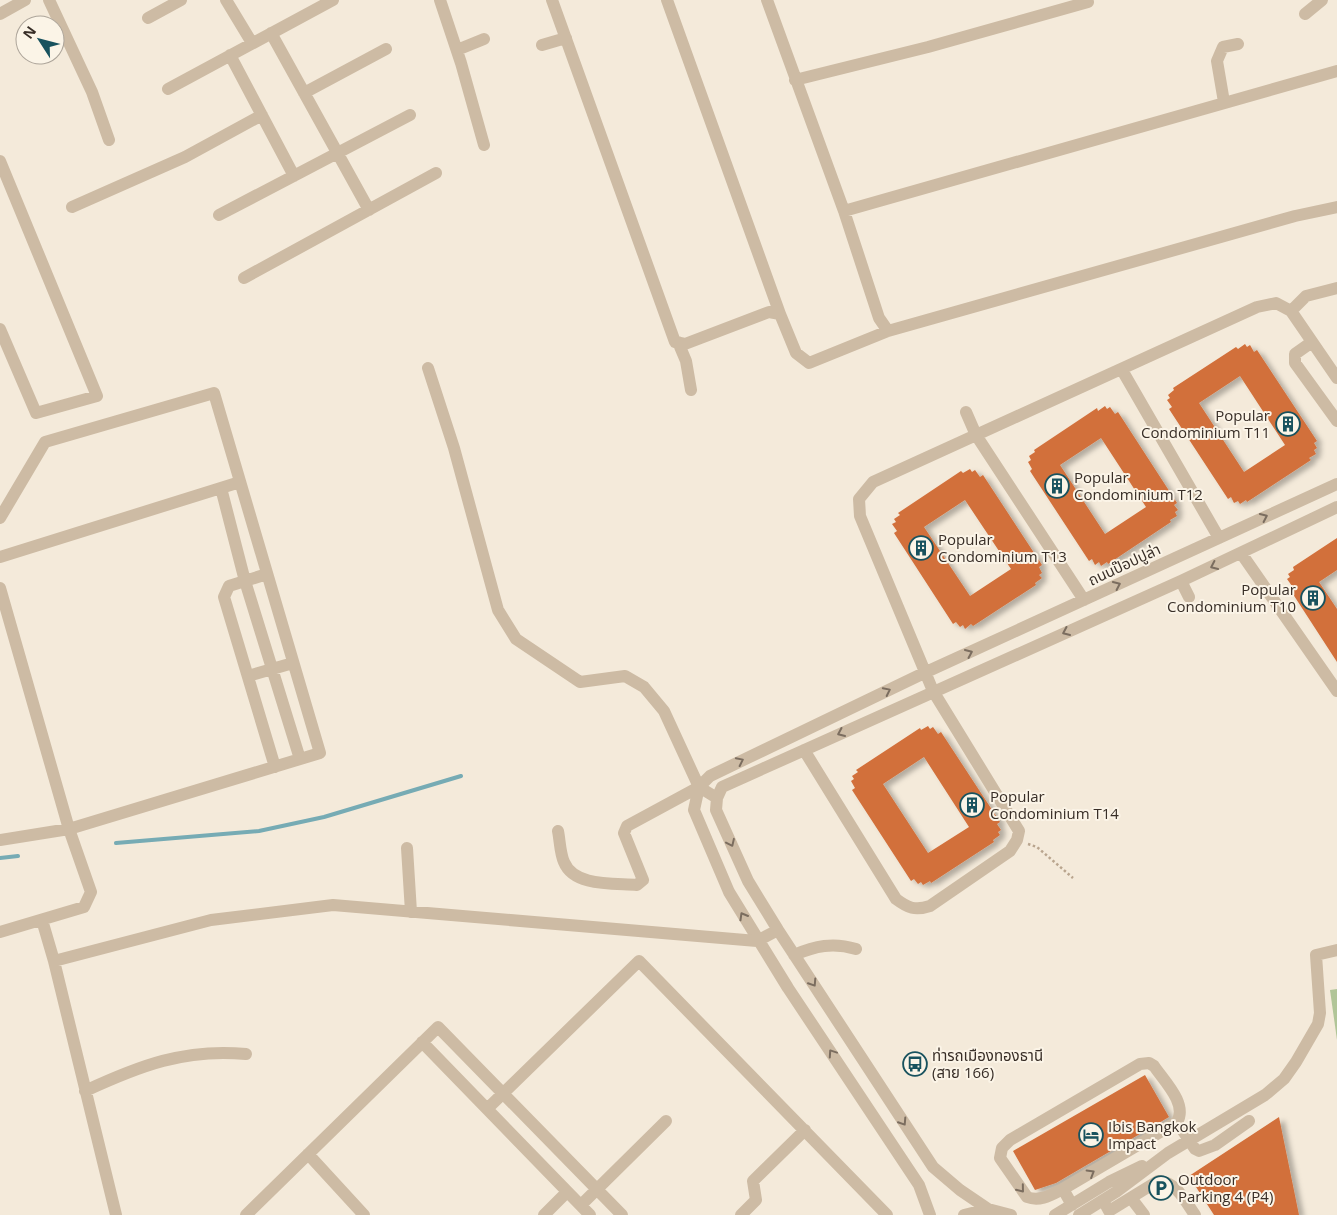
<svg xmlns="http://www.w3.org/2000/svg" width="1337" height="1215" font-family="'Open Sans','Noto Sans Thai',sans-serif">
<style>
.green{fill:#b1c598}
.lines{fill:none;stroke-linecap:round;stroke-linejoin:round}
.stream{stroke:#76abb4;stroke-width:4}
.building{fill:#d26f3a;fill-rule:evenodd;filter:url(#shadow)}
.path{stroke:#b9a58e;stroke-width:2.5;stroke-dasharray:2.5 2.5;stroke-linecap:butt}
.minor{stroke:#cdbba4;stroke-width:12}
.oneway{stroke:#7b6d5f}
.labels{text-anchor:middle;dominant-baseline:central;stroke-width:4;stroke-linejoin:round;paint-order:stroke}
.poi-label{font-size:15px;fill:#382e27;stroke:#fbf4e7;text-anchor:start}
.street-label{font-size:15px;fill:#382e27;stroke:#fbf4e7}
</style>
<defs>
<filter id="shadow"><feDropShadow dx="5.5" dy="3" stdDeviation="2.5" flood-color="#0004"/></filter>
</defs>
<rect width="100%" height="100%" fill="#f4eada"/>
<path class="green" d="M 1337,989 L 1337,1040 L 1330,990 Z"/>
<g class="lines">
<path class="stream" d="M 116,843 L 259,831 L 324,817 L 461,776
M 0,858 L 18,856"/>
</g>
<path class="building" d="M 1245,344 L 1247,347 L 1250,345 L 1254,352 L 1257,350 L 1317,441 L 1314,443 L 1317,448 L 1314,450 L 1316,454 L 1309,458 L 1311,460 L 1247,502 L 1246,500 L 1240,504 L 1238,501 L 1234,503 L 1231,497 L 1228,499 L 1169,409 L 1172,407 L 1167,400 L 1170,398 L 1168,395 L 1174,390 L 1173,388 L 1236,347 L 1238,349 ZM 1240,376 L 1285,445 L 1244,472 L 1199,403 Z
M 1105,406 L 1107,409 L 1110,407 L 1115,414 L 1118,412 L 1177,503 L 1174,505 L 1178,510 L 1175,512 L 1177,516 L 1170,520 L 1171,522 L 1108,564 L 1107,562 L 1101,566 L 1099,562 L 1095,565 L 1092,559 L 1089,561 L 1030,471 L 1032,469 L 1028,462 L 1031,460 L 1029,456 L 1035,452 L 1034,450 L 1097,408 L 1098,411 ZM 1101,438 L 1146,507 L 1105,534 L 1060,465 Z
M 970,469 L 972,472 L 975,470 L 980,477 L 983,475 L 1042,565 L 1039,567 L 1042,573 L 1039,575 L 1042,578 L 1035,583 L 1036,585 L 973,626 L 971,624 L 965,629 L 963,625 L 960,627 L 956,622 L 953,624 L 894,533 L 897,531 L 892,524 L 896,522 L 894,519 L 900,515 L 898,513 L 961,471 L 963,473 ZM 965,500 L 1011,569 L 970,596 L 924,527 Z
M 1337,538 L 1337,570 L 1319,582 L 1337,609 L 1337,662 L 1289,588 L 1292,586 L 1287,579 L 1290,577 L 1288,574 L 1294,570 L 1293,567 Z
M 928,726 L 930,729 L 933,727 L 938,734 L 941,732 L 1000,822 L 997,824 L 1001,830 L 998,832 L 1000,835 L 993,840 L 994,842 L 931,883 L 930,881 L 923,885 L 921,882 L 918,884 L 914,879 L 911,881 L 852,790 L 855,788 L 851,781 L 854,779 L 852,776 L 858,772 L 856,770 L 920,728 L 921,730 ZM 924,757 L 969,827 L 928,853 L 883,784 Z
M 1145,1075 L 1169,1117 L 1056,1183 L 1035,1190 L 1013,1151 Z
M 1279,1117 L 1299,1215 L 1214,1215 L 1189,1176 Z"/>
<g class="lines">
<path class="path" d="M 1028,844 L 1037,847 L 1073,878"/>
<path class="minor" d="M 49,0 L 92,92 L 109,140
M 226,0 L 252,43
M 440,0 L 461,63 L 484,145
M 552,0 L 675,342 L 685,344 L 769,312 L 780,314 L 796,353 L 809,363 L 888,331 L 1295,216 L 1337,207
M 667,0 L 780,314
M 767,0 L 844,211 L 879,318 L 888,331
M 0,14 L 25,0
M 1305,14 L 1322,0
M 148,18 L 181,0
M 271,33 L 369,210
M 542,45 L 566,38
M 457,50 L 484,39
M 230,55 L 294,176
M 795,80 L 928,47 L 1088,2
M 168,89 L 333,0
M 304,93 L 386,49
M 1224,102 L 1217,61 L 1223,47 L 1238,44
M 0,161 L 97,396 L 36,413 L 0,329
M 72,207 L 185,157 L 262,115
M 844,211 L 1337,71
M 219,215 L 410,115
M 244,278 L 436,173
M 1291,311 L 1306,296 L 1337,288
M 678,342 L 686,361 L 691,390
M 1312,342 L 1295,354 L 1295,363 L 1337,421
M 428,368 L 454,448 L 498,610 L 516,639 L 580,682 L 625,676 L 644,687 L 664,711 L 699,787 L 717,798
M 1122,370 L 1219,538
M 966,412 L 976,435 L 1084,600
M 221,488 L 245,581 L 300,759
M 0,518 L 45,442 L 214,393 L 320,753 L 69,829 L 0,840
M 1241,553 L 1337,691
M 0,557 L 240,482
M 267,574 L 229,586 L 224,597 L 275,767
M 1181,581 L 1189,597
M 0,588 L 69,829 L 91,892 L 84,907 L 0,932
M 248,676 L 293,663
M 804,750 L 896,899 C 908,908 915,911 930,906 L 1010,851 L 1017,840 L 1019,831 L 933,691 L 860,516 L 859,499 L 873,482 L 1257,307 L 1276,303 L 1291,311 L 1337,378
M 699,787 L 694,810 L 729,892 L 788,988 L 919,1185 L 930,1215
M 558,831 C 560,841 560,853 564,862 C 574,887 614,883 637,885 L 643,880 L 624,833 L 627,826 L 699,787 L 710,776 L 924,673 L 1337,484
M 407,848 L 411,912
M 42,920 L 54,961 L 211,920 L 333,905 L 757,941 L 778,930
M 794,955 C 815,946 833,942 856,949
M 54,961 L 116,1215
M 422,1042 L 590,1215
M 85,1091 C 139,1066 185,1048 246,1054
M 487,1109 L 639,961 L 887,1215
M 1177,1122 L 1195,1149 L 1199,1151 L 1215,1145 L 1249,1121
M 308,1154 L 364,1215
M 1063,1189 C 1051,1195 1040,1202 1027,1197 L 1000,1158 L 1002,1148 L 1010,1140 L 1140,1064 L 1149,1063 L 1154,1066 C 1164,1081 1188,1104 1177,1122 L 1063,1189 L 1072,1205
M 1131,1198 L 1144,1215
M 1103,1200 L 1109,1211 L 1158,1181 C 1177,1182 1185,1201 1195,1215
M 581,1205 L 666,1121
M 988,1209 L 960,1190 L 933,1167 L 778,930 L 748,881 L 716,810 L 717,798 L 722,787 L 1181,581 L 1337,507
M 246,1215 L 438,1027 L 622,1215
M 544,1215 L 567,1192
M 741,1215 L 756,1200 L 753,1181 L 805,1130
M 964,1215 L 988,1209 L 1011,1215
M 1055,1215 L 1109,1182 L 1142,1166
M 1079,1215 L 1116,1192 L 1168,1153 L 1265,1095 L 1284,1079 L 1296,1062 L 1318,1024 L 1320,1013 L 1316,955 L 1337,950"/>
</g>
<defs><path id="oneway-chevron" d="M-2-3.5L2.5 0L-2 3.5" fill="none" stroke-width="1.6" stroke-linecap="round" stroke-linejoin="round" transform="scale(1.25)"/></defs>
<g class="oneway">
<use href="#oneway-chevron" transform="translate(1264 517) rotate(-25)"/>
<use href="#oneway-chevron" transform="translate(1214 566) rotate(155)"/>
<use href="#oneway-chevron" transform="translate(1117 585) rotate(-25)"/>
<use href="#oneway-chevron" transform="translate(1066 632) rotate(156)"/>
<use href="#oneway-chevron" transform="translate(969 653) rotate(-24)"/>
<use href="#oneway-chevron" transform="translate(887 691) rotate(-26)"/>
<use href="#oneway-chevron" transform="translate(841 733) rotate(156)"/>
<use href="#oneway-chevron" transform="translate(740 761) rotate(-26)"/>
<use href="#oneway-chevron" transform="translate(731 843) rotate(65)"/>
<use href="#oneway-chevron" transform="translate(743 916) rotate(-120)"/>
<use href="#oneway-chevron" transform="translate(813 983) rotate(57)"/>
<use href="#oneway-chevron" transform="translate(832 1053) rotate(-124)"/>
<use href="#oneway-chevron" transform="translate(903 1122) rotate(57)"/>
<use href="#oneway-chevron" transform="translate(1091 1173) rotate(-31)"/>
<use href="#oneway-chevron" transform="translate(1021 1189) rotate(51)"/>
</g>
<defs>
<g id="building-ring" transform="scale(1.25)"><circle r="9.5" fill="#fbf4e7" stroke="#18525e" stroke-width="1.5"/><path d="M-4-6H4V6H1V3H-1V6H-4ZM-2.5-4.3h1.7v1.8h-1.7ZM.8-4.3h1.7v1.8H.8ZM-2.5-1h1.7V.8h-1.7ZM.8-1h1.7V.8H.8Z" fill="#18525e"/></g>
<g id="bus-ring" transform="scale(1.25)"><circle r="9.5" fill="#fbf4e7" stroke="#18525e" stroke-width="1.5"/><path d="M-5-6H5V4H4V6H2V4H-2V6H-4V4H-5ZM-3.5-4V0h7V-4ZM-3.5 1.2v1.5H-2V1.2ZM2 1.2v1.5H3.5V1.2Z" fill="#18525e"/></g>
<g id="hotel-ring" transform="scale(1.25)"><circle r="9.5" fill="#fbf4e7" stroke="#18525e" stroke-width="1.5"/><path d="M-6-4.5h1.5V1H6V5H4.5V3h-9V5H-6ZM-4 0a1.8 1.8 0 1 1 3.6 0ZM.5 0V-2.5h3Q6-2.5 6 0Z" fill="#18525e"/></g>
<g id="parking-ring" transform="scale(1.25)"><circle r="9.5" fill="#fbf4e7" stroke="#18525e" stroke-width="1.5"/><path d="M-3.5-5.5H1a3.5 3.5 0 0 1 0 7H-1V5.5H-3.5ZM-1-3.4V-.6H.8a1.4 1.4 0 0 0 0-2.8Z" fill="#18525e"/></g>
</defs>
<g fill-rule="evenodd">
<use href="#building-ring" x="1288" y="424"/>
<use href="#building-ring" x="1057" y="486"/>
<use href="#building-ring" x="921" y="548"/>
<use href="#building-ring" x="1313" y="598"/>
<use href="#building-ring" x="972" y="805"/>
<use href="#bus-ring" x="915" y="1064"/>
<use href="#hotel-ring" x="1091" y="1135"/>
<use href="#parking-ring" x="1161" y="1188"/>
</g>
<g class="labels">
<g class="poi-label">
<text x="1270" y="415" text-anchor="end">Popular<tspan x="1270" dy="17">Condominium T11</tspan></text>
<text x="1074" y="477">Popular<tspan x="1074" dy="17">Condominium T12</tspan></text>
<text x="938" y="539">Popular<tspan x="938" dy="17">Condominium T13</tspan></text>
<text x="1296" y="589" text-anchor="end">Popular<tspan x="1296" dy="17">Condominium T10</tspan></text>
<text x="990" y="796">Popular<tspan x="990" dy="17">Condominium T14</tspan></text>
<text x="932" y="1055">ท่ารถเมืองทองธานี<tspan x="932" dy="17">(สาย 166)</tspan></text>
<text x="1108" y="1126">Ibis Bangkok<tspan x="1108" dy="17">Impact</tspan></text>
<text x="1178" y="1179">Outdoor<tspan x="1178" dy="17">Parking 4 (P4)</tspan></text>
</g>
<g class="street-label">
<text transform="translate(1124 564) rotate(-25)">ถนนป๊อปปูล่า</text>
</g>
</g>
<g transform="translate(40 40) rotate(306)"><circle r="24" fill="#fbf4e7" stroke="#ada59a"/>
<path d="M0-4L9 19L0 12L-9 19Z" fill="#18525e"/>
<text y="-8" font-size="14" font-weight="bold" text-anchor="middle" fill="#382e27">N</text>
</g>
</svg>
